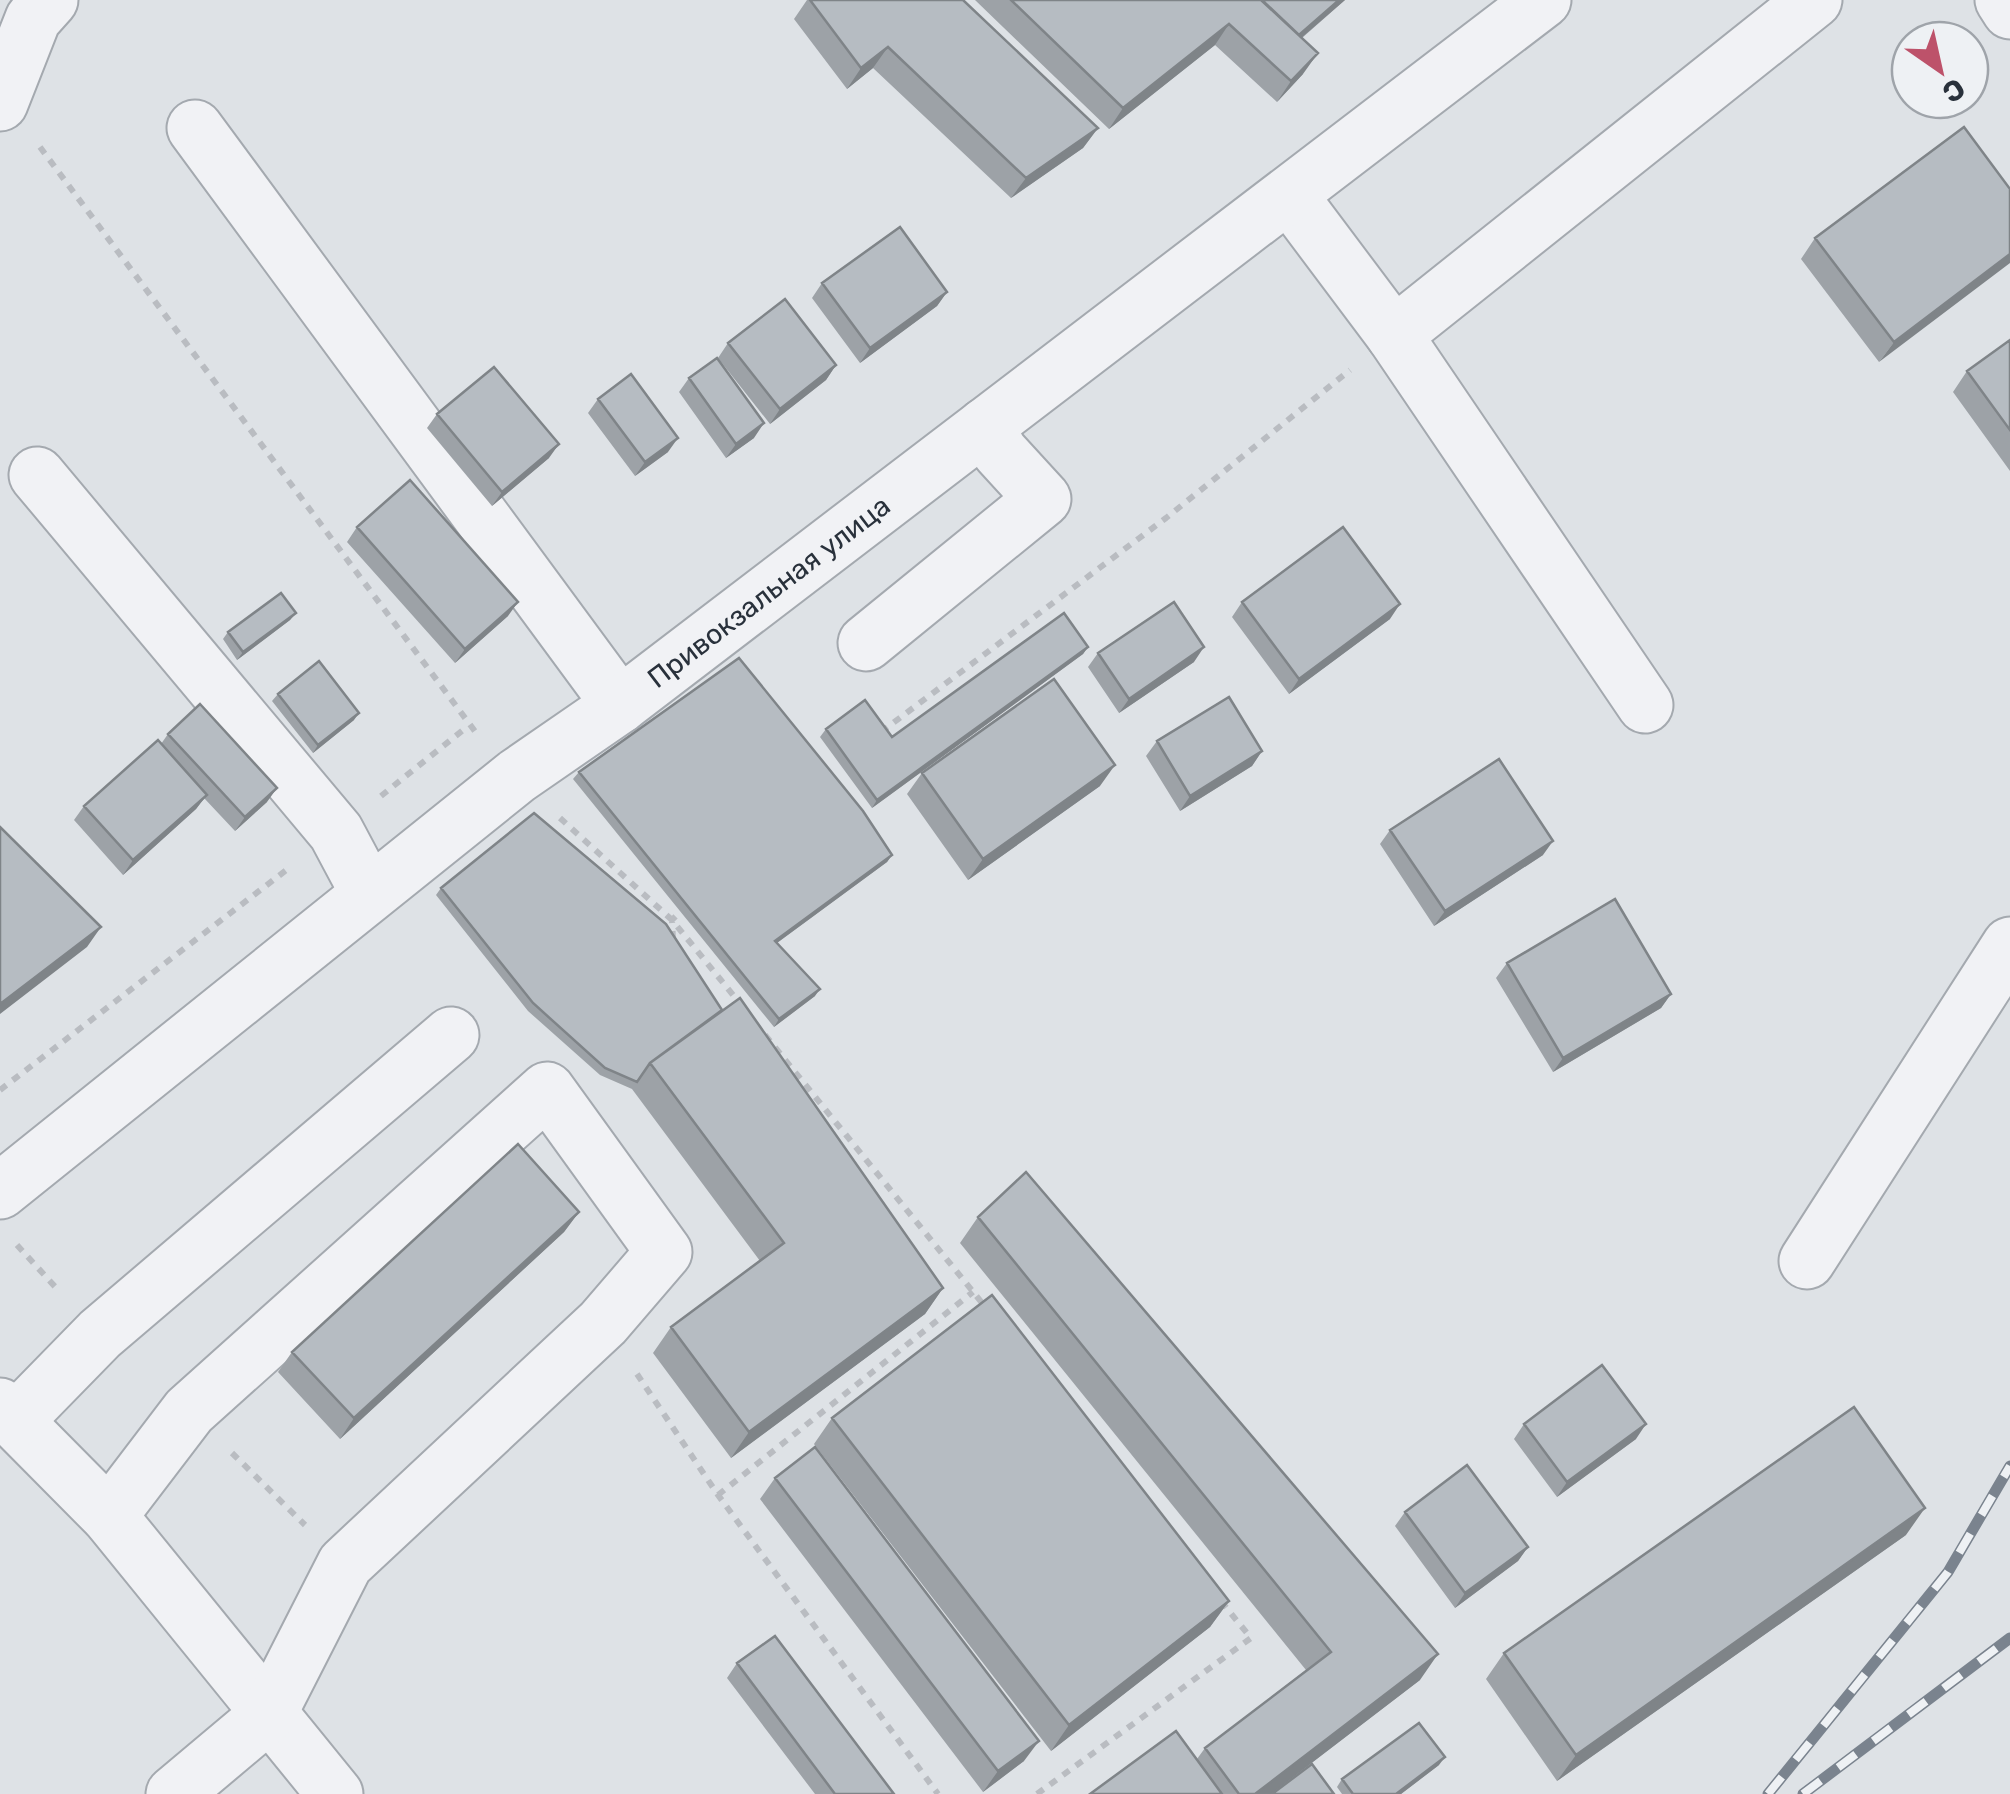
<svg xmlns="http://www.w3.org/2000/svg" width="2010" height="1794" font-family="Rubik,sans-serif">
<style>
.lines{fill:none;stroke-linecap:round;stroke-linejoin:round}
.minor-casing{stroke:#a4a9af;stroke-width:59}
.path{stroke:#b9bcc1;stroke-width:6;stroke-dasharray:8 8;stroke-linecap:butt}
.minor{stroke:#f1f2f5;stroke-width:55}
.rail-casing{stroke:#7a838e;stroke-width:11}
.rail{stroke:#eef1f4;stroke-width:8;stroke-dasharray:22;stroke-linecap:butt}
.wall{fill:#9da2a7}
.shaded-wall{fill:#7f8488}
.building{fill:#b6bcc2;stroke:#7f8488;stroke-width:2.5}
.labels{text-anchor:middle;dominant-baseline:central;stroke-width:9;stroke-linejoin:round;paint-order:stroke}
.street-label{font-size:28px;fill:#29313b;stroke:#eef1f4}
</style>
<rect width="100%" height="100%" fill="#dee2e6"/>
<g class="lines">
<g class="minor-casing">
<g id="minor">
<path d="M 2003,0 L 2010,11"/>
<path d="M 0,103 L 33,19 L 50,0"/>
<path d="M 195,128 L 620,705"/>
<path d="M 1289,195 L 1394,335 L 1645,705"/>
<path d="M 1394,335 L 1814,0"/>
<path d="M 37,475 L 336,832 L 369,894"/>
<path d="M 866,643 L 1043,499 L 1000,452 L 985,426"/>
<path id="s1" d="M 0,1191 L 517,776 L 620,705 L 1543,0"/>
<path d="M 1807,1261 L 2010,945"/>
<path d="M 0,1406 L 109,1516 L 335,1794"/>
<path d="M 15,1421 L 100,1334 L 451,1035"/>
<path d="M 109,1516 L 189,1411 L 547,1090 L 664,1252 L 603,1323 L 345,1564 L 268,1715 L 174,1794"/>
</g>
</g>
<path class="path" d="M 40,147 L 477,734
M 881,732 L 1166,518 L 1350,370
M 381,796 L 468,726
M 560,818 L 672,920 L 742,1006
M 673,939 L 672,920 L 685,907
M 765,1035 L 987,1309
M 0,1090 L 289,868
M 17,1245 L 59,1291
M 637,1374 L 718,1495 L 938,1794
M 232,1453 L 305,1525
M 718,1495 L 973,1292
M 1037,1794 L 1251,1638 L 1220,1600"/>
<use href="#minor" class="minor"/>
<g class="rail-casing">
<path id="rail" d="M 1768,1794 L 1948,1572 L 2010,1466
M 1803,1794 L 2010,1638"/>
</g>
<use href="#rail" class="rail"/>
</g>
<path class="wall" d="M 807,0 L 963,0 L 1098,128 L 1083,148 L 1011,198 L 873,68 L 847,89 L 794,19 Z
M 975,0 L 1345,0 L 1302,38 L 1303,74 L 1277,102 L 1215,45 L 1109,129 Z
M 2010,189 L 1879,362 L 1801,259 L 1815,238 Z
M 822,283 L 947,292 L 937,306 L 860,363 L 812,298 Z
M 2010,340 L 2010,471 L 1953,392 L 1967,371 Z
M 728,343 L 836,365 L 826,380 L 770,424 L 718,358 Z
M 689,378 L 754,438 L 726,458 L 679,392 Z
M 598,399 L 668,452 L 635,476 L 588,413 Z
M 437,414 L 549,458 L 492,506 L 427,428 Z
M 357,527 L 508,616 L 455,663 L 347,542 Z
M 1242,602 L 1390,619 L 1289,694 L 1232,617 Z
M 296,613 L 290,620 L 237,660 L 223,639 L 228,632 Z
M 1088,647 L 1083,654 L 872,808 L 820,737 L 826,729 L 892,737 Z
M 1098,653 L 1194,662 L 1119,713 L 1088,667 Z
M 278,694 L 354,720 L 313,753 L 272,701 Z
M 168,734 L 267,802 L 235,831 L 204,798 L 196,809 L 123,875 L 74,820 L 84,806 L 161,744 Z
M 1157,741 L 1262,751 L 1252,766 L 1180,811 L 1146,756 Z
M 579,772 L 892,855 L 887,862 L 777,943 L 815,996 L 774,1027 L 573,779 Z
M 922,773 L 1100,786 L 968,880 L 907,794 Z
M 1390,830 L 1543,855 L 1434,926 L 1380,844 Z
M 441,888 L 722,1010 L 943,1288 L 925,1314 L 731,1458 L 653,1353 L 671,1327 L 760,1261 L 632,1089 L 600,1075 L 528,1011 L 436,895 Z
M 1507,963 L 1671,994 L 1661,1008 L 1553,1072 L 1496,978 Z
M 579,1212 L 564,1232 L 340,1439 L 278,1372 L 292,1352 Z
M 978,1217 L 1420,1680 L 1271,1794 L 1090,1794 L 1197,1759 L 1205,1748 L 1306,1670 L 960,1243 Z
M 832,1418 L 1229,1601 L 1210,1627 L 1051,1751 L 814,1444 Z
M 1524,1424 L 1636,1439 L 1557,1497 L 1514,1439 Z
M 775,1478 L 1024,1761 L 983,1792 L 760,1499 Z
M 1405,1512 L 1528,1547 L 1518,1561 L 1455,1608 L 1395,1526 Z
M 1906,1535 L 1557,1781 L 1486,1679 L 1504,1653 Z
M 737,1663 L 894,1794 L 815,1794 L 727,1678 Z
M 1439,1765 L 1401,1794 L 1342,1794 L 1337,1787 L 1342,1779 Z"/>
<path class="shaded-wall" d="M 1339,0 L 1345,0 L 1285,52 L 1296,38 Z
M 1229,24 L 1215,45 L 1109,129 L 1123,108 Z
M 888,47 L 873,68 L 847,89 L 861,68 Z
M 1318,53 L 1303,74 L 1277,102 L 1291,81 Z
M 1098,128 L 1083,148 L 1011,198 L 1026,178 Z
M 2010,254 L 2010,263 L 1879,362 L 1894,342 Z
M 947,292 L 937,306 L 860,363 L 870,348 Z
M 836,365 L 826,380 L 770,424 L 780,409 Z
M 764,423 L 754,438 L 726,458 L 736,444 Z
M 678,438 L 668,452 L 635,476 L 645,462 Z
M 559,444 L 549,458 L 492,506 L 502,492 Z
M 518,602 L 508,616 L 455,663 L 465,649 Z
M 1400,604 L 1390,619 L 1289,694 L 1299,679 Z
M 296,613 L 290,620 L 237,660 L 243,652 Z
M 1088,647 L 1083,654 L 872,808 L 877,800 Z
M 1204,647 L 1194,662 L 1119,713 L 1129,699 Z
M 359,713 L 354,720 L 313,753 L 318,745 Z
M 1262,751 L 1252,766 L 1180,811 L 1190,796 Z
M 1115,765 L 1100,786 L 968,880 L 983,859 Z
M 277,788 L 267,802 L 235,831 L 245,817 Z
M 207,795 L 196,809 L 123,875 L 133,860 Z
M 1553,841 L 1543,855 L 1434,926 L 1445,911 Z
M 892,855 L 887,862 L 770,948 L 775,941 Z
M 101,927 L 87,947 L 0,1014 L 0,1004 Z
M 820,989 L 815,996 L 774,1027 L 779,1019 Z
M 1671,994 L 1661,1008 L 1553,1072 L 1563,1058 Z
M 579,1212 L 564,1232 L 340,1439 L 354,1418 Z
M 943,1288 L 925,1314 L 731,1458 L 749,1432 Z
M 1646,1424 L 1636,1439 L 1557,1497 L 1567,1482 Z
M 1925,1508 L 1906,1535 L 1557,1781 L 1576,1755 Z
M 1528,1547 L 1518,1561 L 1455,1608 L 1465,1593 Z
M 1229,1601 L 1210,1627 L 1051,1751 L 1069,1725 Z
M 1438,1654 L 1420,1680 L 1271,1794 L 1255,1794 Z
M 1039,1741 L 1024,1761 L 983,1792 L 998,1771 Z
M 1445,1757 L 1439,1765 L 1401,1794 L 1396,1794 Z"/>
<path class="building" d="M 810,0 L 963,0 L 1098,128 L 1026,178 L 888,47 L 861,68 Z
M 1011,0 L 1261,0 L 1318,53 L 1291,81 L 1229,24 L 1123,108 Z
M 1262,0 L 1339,0 L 1299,35 Z
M 1964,127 L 2010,189 L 2010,254 L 1894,342 L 1815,238 Z
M 900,227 L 947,292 L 870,348 L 822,283 Z
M 785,299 L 836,365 L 780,409 L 728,343 Z
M 2010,340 L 2010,430 L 1967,371 Z
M 717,358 L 764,423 L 736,444 L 689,378 Z
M 494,367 L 559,444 L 502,492 L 437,414 Z
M 631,374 L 678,438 L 645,462 L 598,399 Z
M 410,480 L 518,602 L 465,649 L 357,527 Z
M 1343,527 L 1400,604 L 1299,679 L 1242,602 Z
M 281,593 L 296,613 L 243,652 L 228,632 Z
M 1174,602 L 1204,647 L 1129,699 L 1098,653 Z
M 1064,613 L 1088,647 L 877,800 L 826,729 L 865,700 L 892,737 Z
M 739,658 L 863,811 L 892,855 L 775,941 L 820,989 L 779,1019 L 579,772 Z
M 319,661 L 359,713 L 318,745 L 278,694 Z
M 1054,679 L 1115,765 L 983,859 L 922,773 Z
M 1229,697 L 1262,751 L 1190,796 L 1157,741 Z
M 200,704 L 277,788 L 245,817 L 168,734 Z
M 158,740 L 207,795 L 133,860 L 84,806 Z
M 1499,759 L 1553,841 L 1445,911 L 1390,830 Z
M 534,813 L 666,924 L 722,1010 L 650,1063 L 637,1082 L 605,1068 L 533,1003 L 441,888 Z
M 0,827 L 101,927 L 0,1004 Z
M 1615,899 L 1671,994 L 1563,1058 L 1507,963 Z
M 740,998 L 943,1288 L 749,1432 L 671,1327 L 784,1243 L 650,1063 Z
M 518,1144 L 579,1212 L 354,1418 L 292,1352 Z
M 1026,1172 L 1438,1654 L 1255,1794 L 1239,1794 L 1205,1748 L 1331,1652 L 978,1217 Z
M 992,1295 L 1229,1601 L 1069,1725 L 832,1418 Z
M 1602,1365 L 1646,1424 L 1567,1482 L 1524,1424 Z
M 1854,1407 L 1925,1508 L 1576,1755 L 1504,1653 Z
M 815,1447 L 1039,1741 L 998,1771 L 775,1478 Z
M 1467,1465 L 1528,1547 L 1465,1593 L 1405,1512 Z
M 775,1636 L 894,1794 L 835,1794 L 737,1663 Z
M 1419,1723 L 1445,1757 L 1396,1794 L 1353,1794 L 1342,1779 Z
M 1176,1731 L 1222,1794 L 1090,1794 Z
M 1312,1764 L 1334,1794 L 1272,1794 Z"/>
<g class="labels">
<g class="street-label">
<text stroke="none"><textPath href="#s1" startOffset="975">Привокзальная улица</textPath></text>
</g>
</g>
<g transform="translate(1940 70) rotate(146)"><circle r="48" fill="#eef1f4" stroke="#9fa4aa" stroke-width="2.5"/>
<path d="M0-8L18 38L0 25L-18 38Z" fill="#bd526a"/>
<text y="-15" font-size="28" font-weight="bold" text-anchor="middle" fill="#29313b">С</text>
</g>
</svg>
